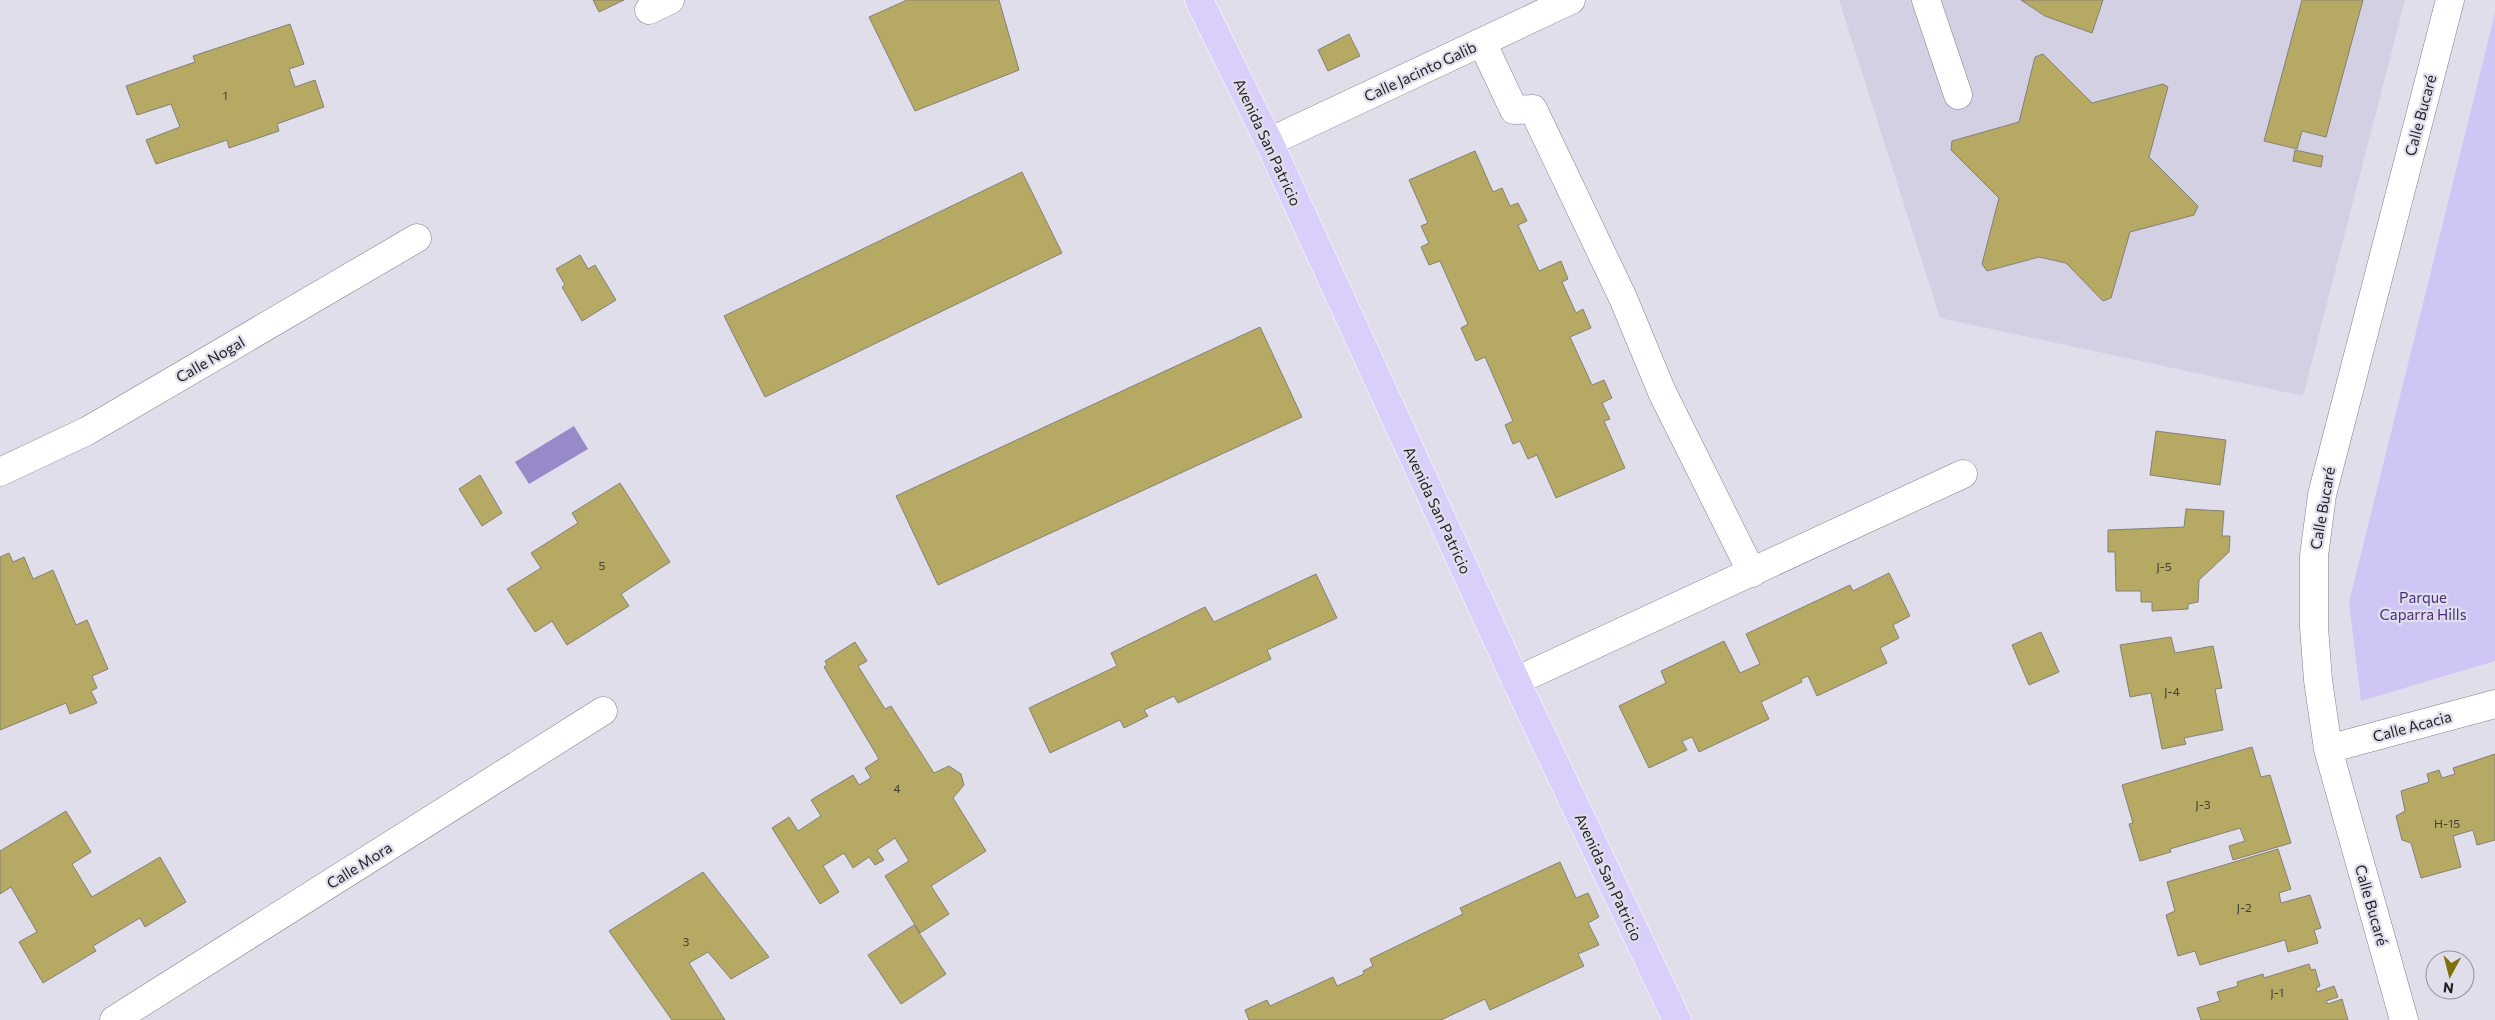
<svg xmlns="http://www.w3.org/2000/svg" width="2495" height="1020" font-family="Commissioner,sans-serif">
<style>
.built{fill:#d3d0e3}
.green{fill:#cfc6f5}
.water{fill:#988ac8}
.building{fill:#b5a963;stroke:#838175}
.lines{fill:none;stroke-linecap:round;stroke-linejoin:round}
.minor-casing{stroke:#82808c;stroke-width:29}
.major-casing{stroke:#fff;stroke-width:29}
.minor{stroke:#fff;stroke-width:28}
.major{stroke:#d9cffa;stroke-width:28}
.labels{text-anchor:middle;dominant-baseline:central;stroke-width:4.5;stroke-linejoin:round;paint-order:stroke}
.number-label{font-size:12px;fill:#444133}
.street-label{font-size:15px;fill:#1f1e23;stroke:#e1deec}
.park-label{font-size:15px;fill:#46307a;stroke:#e1deec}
</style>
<rect width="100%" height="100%" fill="#e1deec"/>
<path class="built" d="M 1839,0 L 2405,0 L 2303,396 L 1940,318 Z"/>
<path class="green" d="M 2495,13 L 2495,661 L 2361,701 L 2349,602 Z"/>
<path class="water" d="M 574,426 L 588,449 L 529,484 L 515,462 Z"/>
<path class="building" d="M 593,0 L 624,0 L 599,12 Z
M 907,0 L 999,0 L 1019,70 L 915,111 L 869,17 Z
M 2021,0 L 2103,0 L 2092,33 L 2045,16 Z
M 2302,0 L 2363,0 L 2326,137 L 2302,131 L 2297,149 L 2264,141 Z
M 290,24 L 304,64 L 289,69 L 295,87 L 315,80 L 324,107 L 277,124 L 279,131 L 229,148 L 227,140 L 156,164 L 146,140 L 180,127 L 171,104 L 137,115 L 126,86 L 195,62 L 193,56 Z
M 1349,34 L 1360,56 L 1328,71 L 1318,50 Z
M 2043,54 L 2092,103 L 2163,84 L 2168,87 L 2149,157 L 2198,206 L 2194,215 L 2130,232 L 2111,298 L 2103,301 L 2066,263 L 2039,257 L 1987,271 L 1982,264 L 1999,198 L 1951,150 L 1952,141 L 2019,122 L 2035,57 Z
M 2295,150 L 2323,156 L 2321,167 L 2293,161 Z
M 1475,151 L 1493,192 L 1502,188 L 1510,206 L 1518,203 L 1527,221 L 1518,225 L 1539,271 L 1561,261 L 1568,279 L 1562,282 L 1576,313 L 1583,309 L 1591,328 L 1570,337 L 1592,385 L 1604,380 L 1612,398 L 1602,403 L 1610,419 L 1604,421 L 1625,468 L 1556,498 L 1537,455 L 1528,459 L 1520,441 L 1513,444 L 1505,425 L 1513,421 L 1485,357 L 1476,361 L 1461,328 L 1468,324 L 1440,261 L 1429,265 L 1421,247 L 1429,243 L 1421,226 L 1428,223 L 1409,180 Z
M 1022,172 L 1062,253 L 765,397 L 724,316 Z
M 580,255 L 588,269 L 595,265 L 616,300 L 582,321 L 562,287 L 565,285 L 556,269 Z
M 1260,327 L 1302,417 L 938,585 L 896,496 Z
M 2156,431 L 2226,440 L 2220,485 L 2150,475 Z
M 480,475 L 502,513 L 482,526 L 459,489 Z
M 620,483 L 670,562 L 621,594 L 629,606 L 567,645 L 552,621 L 535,632 L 507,589 L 541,568 L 531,553 L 578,523 L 572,513 Z
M 2186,509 L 2224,511 L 2222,536 L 2230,536 L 2229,552 L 2199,580 L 2198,602 L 2188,604 L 2188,609 L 2152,611 L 2152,602 L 2141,602 L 2141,591 L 2116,591 L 2115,552 L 2108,552 L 2108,530 L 2184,527 Z
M 9,553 L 13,562 L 24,557 L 33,579 L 53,570 L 76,625 L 87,620 L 108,669 L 92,676 L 97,688 L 91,691 L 97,703 L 70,714 L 66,703 L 0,730 L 0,557 Z
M 1889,573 L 1910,616 L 1893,625 L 1899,638 L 1880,648 L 1887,663 L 1817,696 L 1808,676 L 1801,679 L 1802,682 L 1761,702 L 1769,719 L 1699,752 L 1692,737 L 1682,741 L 1687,750 L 1649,768 L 1619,706 L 1666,683 L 1661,671 L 1724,641 L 1740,673 L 1760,664 L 1746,634 L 1850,585 L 1853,591 Z
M 1316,574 L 1337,618 L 1267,650 L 1271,659 L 1178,703 L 1174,696 L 1144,710 L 1148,716 L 1124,728 L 1120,720 L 1050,753 L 1029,708 L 1117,666 L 1111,653 L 1205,607 L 1214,622 Z
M 2041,632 L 2059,672 L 2029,685 L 2012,645 Z
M 2171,637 L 2175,653 L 2213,646 L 2222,688 L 2215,689 L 2223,730 L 2184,738 L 2186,744 L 2162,749 L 2151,693 L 2130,697 L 2120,645 Z
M 855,642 L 867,661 L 858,666 L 885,709 L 891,706 L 934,773 L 949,766 L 961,774 L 964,785 L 953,798 L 986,851 L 931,886 L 949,914 L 920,933 L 885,876 L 909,861 L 895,838 L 877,850 L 884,860 L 875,865 L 869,857 L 853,868 L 844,853 L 823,866 L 839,892 L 820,904 L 772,828 L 789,817 L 798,831 L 821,816 L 811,800 L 853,775 L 859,785 L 871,778 L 865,768 L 879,759 L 824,667 L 827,665 L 825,661 Z
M 2252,747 L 2261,777 L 2270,775 L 2291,843 L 2233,860 L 2229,846 L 2245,841 L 2240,828 L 2170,849 L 2171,852 L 2140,861 L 2129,824 L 2133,823 L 2122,785 Z
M 2495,754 L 2495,840 L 2477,845 L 2473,830 L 2453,836 L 2461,867 L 2421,878 L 2411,843 L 2402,840 L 2396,816 L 2405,811 L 2401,791 L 2429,782 L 2427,774 L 2439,770 L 2442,778 L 2455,774 L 2453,768 Z
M 66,811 L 91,852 L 72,864 L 92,897 L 160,857 L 186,902 L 145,927 L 140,918 L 93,946 L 96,951 L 43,983 L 19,942 L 37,932 L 11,887 L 0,894 L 0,851 Z
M 2278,849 L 2291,889 L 2279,893 L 2281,903 L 2310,895 L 2321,928 L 2314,930 L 2318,943 L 2288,952 L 2285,940 L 2200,965 L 2195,951 L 2178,956 L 2166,915 L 2175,911 L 2167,882 Z
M 1560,862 L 1576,898 L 1588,893 L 1599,917 L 1588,923 L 1599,945 L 1578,954 L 1584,966 L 1490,1010 L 1485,999 L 1441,1020 L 1249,1020 L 1245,1010 L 1267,1000 L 1270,1006 L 1333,977 L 1337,986 L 1364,974 L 1363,971 L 1373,966 L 1370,959 L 1463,914 L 1460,908 Z
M 703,872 L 769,957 L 731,979 L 708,952 L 689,963 L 725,1020 L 672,1020 L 609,931 Z
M 914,925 L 946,974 L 901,1004 L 868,955 Z
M 2309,964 L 2311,970 L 2315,969 L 2320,986 L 2316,988 L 2317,992 L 2334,986 L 2338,997 L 2326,1001 L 2328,1004 L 2342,999 L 2348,1020 L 2201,1020 L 2197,1008 L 2220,1001 L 2217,992 L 2238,986 L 2237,982 L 2263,974 L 2264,978 Z"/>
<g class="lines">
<g class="minor-casing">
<path id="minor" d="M 1926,0 L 1958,95
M 649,10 L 670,0
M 1482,42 L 1514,110 L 1533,109 L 1623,298 L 1662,392 L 1752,573
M 1269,142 L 1571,0
M 0,472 L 87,431 L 417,238
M 1516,681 L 1963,474
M 2328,749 L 2495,704
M 114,1020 L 603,711
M 2404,1020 L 2328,749 L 2318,680 L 2314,627 L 2314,556 L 2322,495 L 2450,0"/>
</g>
<g class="major-casing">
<path id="major" d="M 1199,0 L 1269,142 L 1516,681 L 1677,1020"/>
</g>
<use href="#minor" class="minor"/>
<use href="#major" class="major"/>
</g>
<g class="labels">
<g class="number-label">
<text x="225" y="95">1</text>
<text x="602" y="565">5</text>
<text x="2164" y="566">J-5</text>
<text x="2172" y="691">J-4</text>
<text x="897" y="788">4</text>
<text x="2203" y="804">J-3</text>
<text x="2447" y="823">H-15</text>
<text x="2244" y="907">J-2</text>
<text x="686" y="941">3</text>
<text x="2277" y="992">J-1</text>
</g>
<g class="street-label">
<text transform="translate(1420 71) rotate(-25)">Calle Jacinto Galib</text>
<text transform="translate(2420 115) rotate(-75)">Calle Bucaré</text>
<text transform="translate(1268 142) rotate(65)">Avenida San Patricio</text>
<text transform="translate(210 359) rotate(-30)">Calle Nogal</text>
<text transform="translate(2322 508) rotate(-80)">Calle Bucaré</text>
<text transform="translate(1438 510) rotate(65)">Avenida San Patricio</text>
<text transform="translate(2412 726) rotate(-15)">Calle Acacia</text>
<text transform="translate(359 865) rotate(-32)">Calle Mora</text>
<text transform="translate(1609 877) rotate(65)">Avenida San Patricio</text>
<text transform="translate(2372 905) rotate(74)">Calle Bucaré</text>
</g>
<g class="park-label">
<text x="2423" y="597">Parque<tspan x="2423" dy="17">Caparra Hills</tspan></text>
</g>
</g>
<g transform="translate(2450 975) rotate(187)"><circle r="24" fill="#e1deec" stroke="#93919c"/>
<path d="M0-4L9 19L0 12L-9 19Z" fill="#7d6f0c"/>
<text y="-8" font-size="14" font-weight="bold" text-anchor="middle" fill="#1f1e23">N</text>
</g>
</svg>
